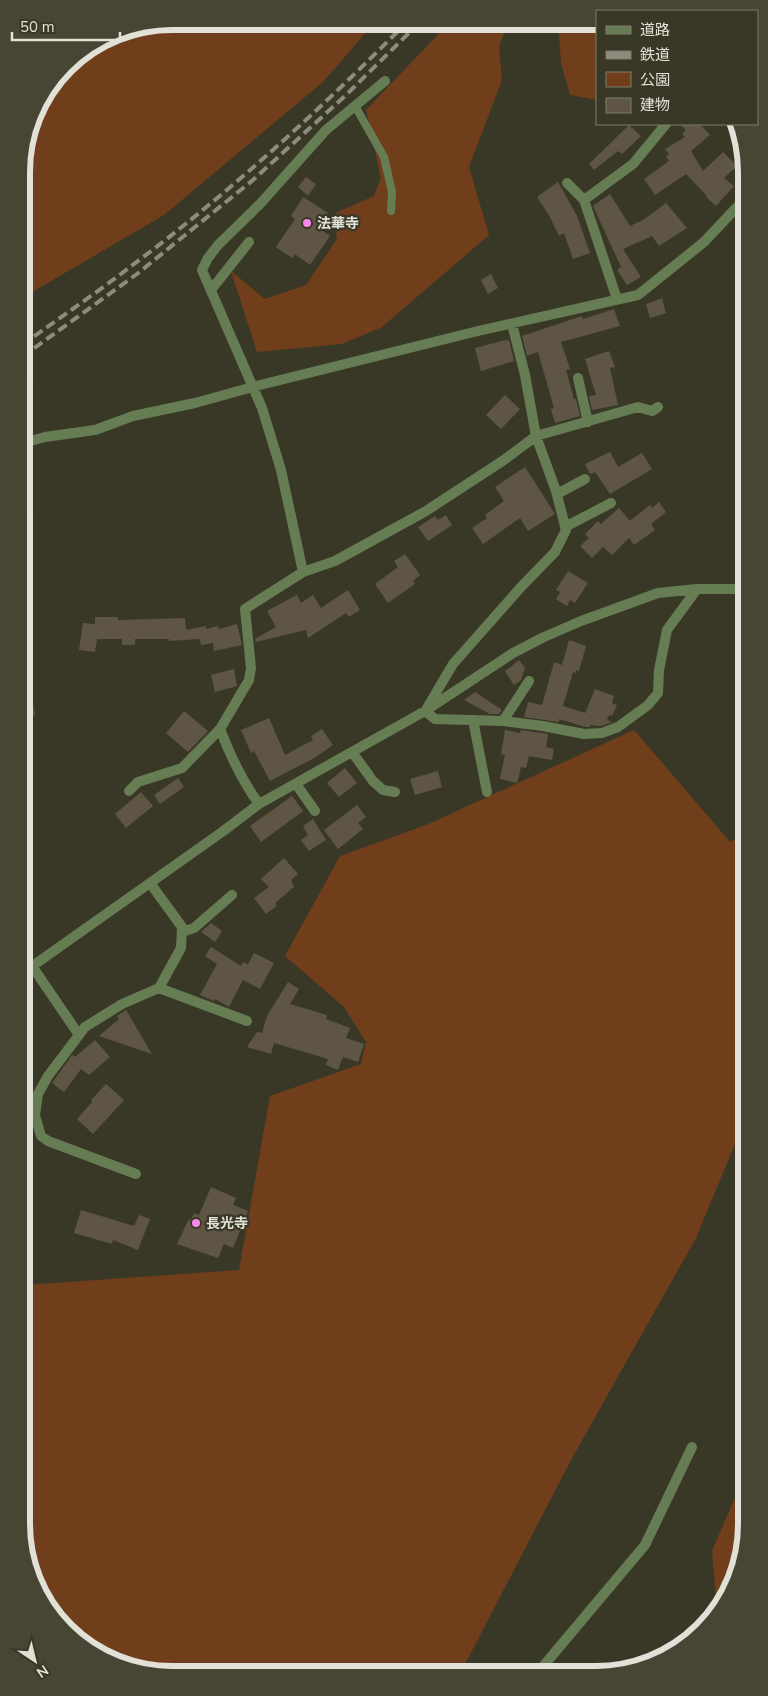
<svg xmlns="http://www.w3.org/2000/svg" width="768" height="1696" font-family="'Nunito Sans','Noto Sans JP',sans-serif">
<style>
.green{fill:#713e1b}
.building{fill:#5f5544}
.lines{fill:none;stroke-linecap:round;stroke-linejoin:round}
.lane{stroke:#667d54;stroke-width:8}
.street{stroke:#667d54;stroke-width:10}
.rail{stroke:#8c8b7e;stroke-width:4;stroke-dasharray:10 5;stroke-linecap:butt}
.poi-dot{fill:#f987e9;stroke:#393827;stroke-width:2}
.labels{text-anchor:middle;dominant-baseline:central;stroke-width:4.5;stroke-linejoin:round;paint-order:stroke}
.poi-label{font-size:14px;font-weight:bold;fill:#e2e1d7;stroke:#393827;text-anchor:start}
.rim{fill:none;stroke:#e2e1d7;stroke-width:6}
</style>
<rect width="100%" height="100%" fill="#393827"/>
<path class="green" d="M 172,21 L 374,23 L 323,82 L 164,215 L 22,298 L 22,161 L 37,105 L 72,59 L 114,33 Z
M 449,23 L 508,23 L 499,46 L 502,80 L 469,167 L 489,235 L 382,327 L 342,344 L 257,352 L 231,271 L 265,299 L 306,285 L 337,239 L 333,214 L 374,196 L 381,178 L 366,110 Z
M 549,24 L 597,24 L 597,100 L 570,95 L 561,63 L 559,34 Z
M 634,730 L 730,842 L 744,835 L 745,1120 L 696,1238 L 571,1460 L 462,1670 L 143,1672 L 72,1637 L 42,1600 L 26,1564 L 25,1285 L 239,1270 L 270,1096 L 361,1064 L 366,1042 L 344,1007 L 285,956 L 340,856 L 426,825 Z
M 746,1472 L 746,1535 L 735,1582 L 717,1611 L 712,1551 Z"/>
<path class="building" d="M 680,124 L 700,124 L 710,135 L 691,151 L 703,171 L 723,152 L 737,166 L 724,178 L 734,186 L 716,206 L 706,197 L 707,196 L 686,174 L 655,195 L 644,179 L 669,161 L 666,156 L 669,154 L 665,149 L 685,137 L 682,134 L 686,130 Z
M 629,125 L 641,136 L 622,154 L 618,151 L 594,170 L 589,164 Z
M 306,177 L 316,184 L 308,196 L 298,187 Z
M 558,182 L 577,216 L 590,253 L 573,259 L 564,233 L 559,236 L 549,215 L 537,197 Z
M 610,194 L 630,226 L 643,220 L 666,203 L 687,228 L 659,246 L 652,236 L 623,249 L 641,277 L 627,285 L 617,270 L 621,267 L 593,206 Z
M 303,197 L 328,213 L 318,228 L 330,236 L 310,265 L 295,254 L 292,258 L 276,247 L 295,219 L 291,216 Z
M 491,274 L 498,288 L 488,294 L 481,280 Z
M 662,298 L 666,313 L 650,318 L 646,304 Z
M 614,309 L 620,326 L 561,342 L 570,369 L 566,370 L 574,399 L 576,399 L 580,416 L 555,423 L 551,409 L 554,408 L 538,352 L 527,356 L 522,336 L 582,316 L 583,319 Z
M 506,340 L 506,341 L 509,340 L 514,361 L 481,371 L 475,348 Z
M 609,351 L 615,367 L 610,368 L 618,405 L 592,410 L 589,396 L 596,395 L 585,359 Z
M 505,395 L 520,409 L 501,429 L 486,415 Z
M 610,452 L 618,467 L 642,453 L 652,469 L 610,494 L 595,472 L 590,474 L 585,464 Z
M 525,467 L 555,514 L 528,531 L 520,518 L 483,544 L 472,528 L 487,518 L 485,515 L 504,501 L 495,487 Z
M 659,502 L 666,512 L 651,524 L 655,530 L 634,545 L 629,538 L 612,555 L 603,547 L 592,558 L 580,546 L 589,538 L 585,534 L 598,521 L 601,524 L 619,508 L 630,521 L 650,505 L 652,508 Z
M 446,515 L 452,525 L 428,541 L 418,527 L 435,516 L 438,520 Z
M 405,554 L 420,575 L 413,581 L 415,584 L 388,603 L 375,584 L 398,567 L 394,561 Z
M 568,571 L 588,583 L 575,603 L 570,600 L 567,606 L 556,599 L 560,592 L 556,590 Z
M 348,590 L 360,610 L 349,617 L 346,613 L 308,638 L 306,630 L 256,642 L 255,639 L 276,627 L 267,611 L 297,595 L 301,603 L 313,595 L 321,608 Z
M 95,617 L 118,617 L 118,620 L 185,618 L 186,630 L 206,626 L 206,629 L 218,626 L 219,629 L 237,624 L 242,645 L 214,651 L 213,643 L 201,645 L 200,639 L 169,641 L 169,639 L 135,639 L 135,645 L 122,645 L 122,639 L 97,639 L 95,652 L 79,650 L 83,623 L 95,624 Z
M 569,640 L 586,646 L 579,671 L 576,670 L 576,673 L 573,672 L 563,706 L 585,713 L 595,689 L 614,696 L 612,703 L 617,705 L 612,716 L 609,715 L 607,720 L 612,722 L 601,726 L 590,725 L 590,727 L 586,727 L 559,719 L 559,722 L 524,717 L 528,702 L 542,705 L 554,662 L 562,665 Z
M 519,660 L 525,668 L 521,680 L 514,685 L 505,671 Z
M 234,669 L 237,686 L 215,692 L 211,675 Z
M 29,683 L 35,715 L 24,718 L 23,684 Z
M 475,692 L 502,710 L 499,714 L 490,714 L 464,700 Z
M 184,711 L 208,731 L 188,752 L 166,733 Z
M 269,718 L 285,755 L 313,740 L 311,736 L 322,729 L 333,745 L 316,757 L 270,781 L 254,751 L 251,753 L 241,730 Z
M 505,730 L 520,733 L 521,730 L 548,734 L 546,747 L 554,749 L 552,760 L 529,756 L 526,768 L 521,767 L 517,783 L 500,779 L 505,755 L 501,754 Z
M 345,768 L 357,783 L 339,797 L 327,783 Z
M 438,771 L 442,787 L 415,795 L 410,779 Z
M 178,778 L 184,787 L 160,804 L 154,795 Z
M 141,792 L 153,806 L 126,828 L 115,814 Z
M 292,796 L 303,811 L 261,842 L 250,826 Z
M 357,805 L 366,817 L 358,823 L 363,829 L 338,849 L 324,830 Z
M 313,819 L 326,840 L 309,851 L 301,840 L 308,835 L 303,826 Z
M 284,858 L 298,874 L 291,880 L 294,887 L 275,903 L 277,906 L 266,914 L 254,898 L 269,887 L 261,879 Z
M 211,923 L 222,931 L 215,942 L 201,932 Z
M 211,947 L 241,966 L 243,962 L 248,964 L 254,953 L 274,963 L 260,989 L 243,980 L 229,1007 L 215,999 L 214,1001 L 200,995 L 217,964 L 205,956 Z
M 288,982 L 299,989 L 290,1004 L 327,1015 L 326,1019 L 350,1028 L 346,1038 L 364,1044 L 358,1062 L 343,1057 L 338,1070 L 326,1065 L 328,1059 L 274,1043 L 271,1054 L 247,1047 L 257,1032 L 262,1033 L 267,1016 Z
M 126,1010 L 152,1054 L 99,1036 L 119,1019 L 117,1016 Z
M 95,1040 L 110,1057 L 89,1075 L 81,1069 L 64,1092 L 52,1083 L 72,1055 L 75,1057 Z
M 106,1084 L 124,1100 L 93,1134 L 77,1119 L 92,1102 L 91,1100 Z
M 211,1187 L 236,1198 L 233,1205 L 248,1211 L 233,1248 L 224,1244 L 218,1258 L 177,1244 L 189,1219 L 191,1220 L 194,1213 L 199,1215 Z
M 81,1210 L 134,1226 L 139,1215 L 150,1219 L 138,1250 L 113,1240 L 112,1244 L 74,1233 Z"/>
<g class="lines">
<path class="lane" d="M 355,106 L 384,157 L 392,192 L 391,211"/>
<path class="street" d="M 567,183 L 584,200
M 211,290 L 249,242
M 617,299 L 584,200 L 633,164 L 666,124
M 578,378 L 588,422
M 23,443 L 45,437 L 95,430 L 133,416 L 195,403 L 260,385 L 478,331 L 638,295 L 704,242 L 737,207 L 742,205
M 557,494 L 585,479
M 565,527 L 611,503
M 303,572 L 281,470 L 262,408 L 202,270 L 208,258 L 218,245 L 260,204 L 326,130 L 385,81
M 427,708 L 453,664 L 521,587 L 555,552 L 566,530 L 556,491 L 536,436 L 525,375 L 512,324
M 425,711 L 435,719 L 503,721 L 543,726 L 584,734 L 602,733 L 618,727 L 648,705 L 658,693 L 659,670 L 667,630 L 697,589
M 473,720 L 487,792
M 503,721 L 529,681
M 352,752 L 373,781 L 383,790 L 395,792
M 296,784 L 315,811
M 129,791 L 138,782 L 182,768 L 220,729
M 259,804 C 242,781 230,755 220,729 L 249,680 L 251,668 L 245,609 L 303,572 L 335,561 L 426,511 L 504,460 L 536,436 L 638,407 L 652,411 L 658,407
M 150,883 L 182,927 L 181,948 L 159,988 L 247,1021
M 182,932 L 194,928 L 232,895
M 32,966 L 79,1035
M 24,972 L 222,832 L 259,804 L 425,711 L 513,653 L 544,637 L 581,621 L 658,593 L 697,589 L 743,589
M 136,1174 L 48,1141 L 41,1136 L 35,1115 L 38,1094 L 48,1076 L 85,1027 L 122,1004 L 159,988
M 540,1670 L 645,1545 L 692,1447"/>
<path class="rail" d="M 22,345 C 58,319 95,294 130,267 C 228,194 320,110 406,23
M 22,357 L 137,274 L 253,180 L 346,95 L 419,23"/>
</g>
<g class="poi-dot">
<circle cx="307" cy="223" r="5"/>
<circle cx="196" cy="1223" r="5"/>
</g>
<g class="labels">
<g class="poi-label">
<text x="317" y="223">法華寺</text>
<text x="206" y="1223">長光寺</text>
</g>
</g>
<path d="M0 0H768V1696H0ZM172 30H596A142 142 0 0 1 738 172V1524A142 142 0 0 1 596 1666H172A142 142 0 0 1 30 1524V172A142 142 0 0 1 172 30Z" fill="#474635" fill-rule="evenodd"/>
<path class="rim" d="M172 30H596A142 142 0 0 1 738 172V1524A142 142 0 0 1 596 1666H172A142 142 0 0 1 30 1524V172A142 142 0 0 1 172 30Z"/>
<rect x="596" y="10" width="162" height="115" fill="#393827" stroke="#7d7c6d"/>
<rect x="606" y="26" width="25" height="8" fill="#667d54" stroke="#7d7c6d"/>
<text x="640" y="35" font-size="15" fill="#e2e1d7">道路</text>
<rect x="606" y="51" width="25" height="8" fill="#8c8b7e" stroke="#7d7c6d"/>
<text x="640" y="60" font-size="15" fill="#e2e1d7">鉄道</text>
<rect x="606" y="72" width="25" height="15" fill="#713e1b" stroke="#7d7c6d"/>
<text x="640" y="85" font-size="15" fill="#e2e1d7">公園</text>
<rect x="606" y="98" width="25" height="15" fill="#5f5544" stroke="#7d7c6d"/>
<text x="640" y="110" font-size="15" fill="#e2e1d7">建物</text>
<g transform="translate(35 1661) rotate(145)" stroke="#393827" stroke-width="4" paint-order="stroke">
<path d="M0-4L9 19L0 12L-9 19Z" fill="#e2e1d7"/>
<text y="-8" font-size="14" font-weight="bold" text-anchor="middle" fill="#e2e1d7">N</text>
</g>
<path d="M12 32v8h108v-8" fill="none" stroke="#e2e1d7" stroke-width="2.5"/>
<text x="20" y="32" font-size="15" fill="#e2e1d7" stroke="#393827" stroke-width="4" paint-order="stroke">50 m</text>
</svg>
